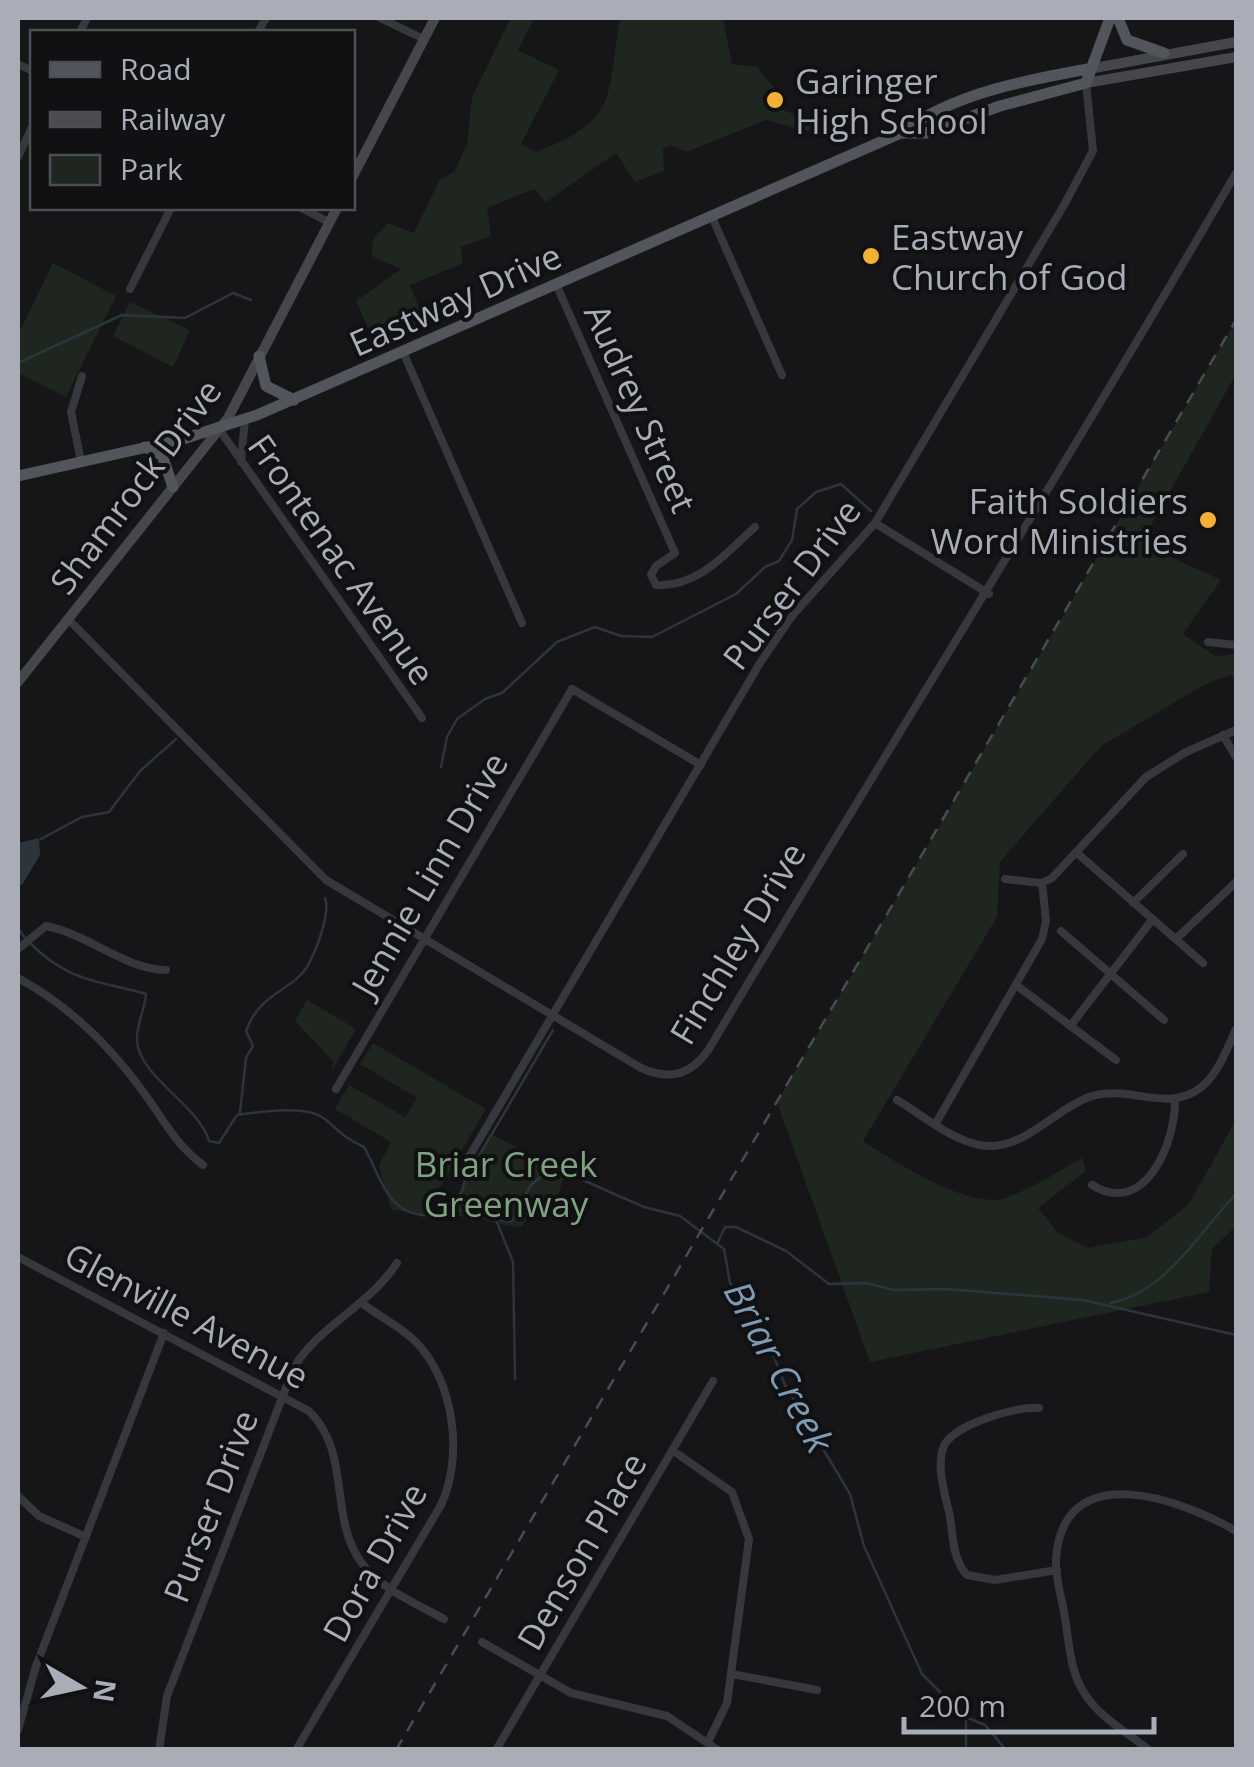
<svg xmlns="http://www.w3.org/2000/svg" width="1254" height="1767" font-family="'Open Sans',sans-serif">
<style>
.green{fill:#1e261f}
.water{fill:#2c353c}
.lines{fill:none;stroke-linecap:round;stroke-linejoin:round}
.stream{stroke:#2c353c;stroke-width:2.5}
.street{stroke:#37383d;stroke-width:8}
.secondary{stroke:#45474d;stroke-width:10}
.primary{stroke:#53555c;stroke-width:11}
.rail{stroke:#4a4c52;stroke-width:2.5;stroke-dasharray:12 10;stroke-linecap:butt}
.poi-dot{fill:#f2b134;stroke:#111113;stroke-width:4}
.labels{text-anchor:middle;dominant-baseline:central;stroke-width:8;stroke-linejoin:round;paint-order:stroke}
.poi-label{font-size:35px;fill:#a8adb8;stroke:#111113;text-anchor:start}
.street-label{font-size:35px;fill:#a8adb8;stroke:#111113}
.park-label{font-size:35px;fill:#7fa381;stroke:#111113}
.water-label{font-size:38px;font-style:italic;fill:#7f9bb3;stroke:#111113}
</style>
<rect width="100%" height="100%" fill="#161618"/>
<path class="green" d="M 511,18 L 534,18 L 518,50 L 559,70 L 521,144 L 536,152 C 620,120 606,98 620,18 L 723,18 L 732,64 L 757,67 L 777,91 L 774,108 L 813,119 L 816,127 L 808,131 L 766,120 L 686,152 L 671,145 L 663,148 L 664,171 L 635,182 L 616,153 L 546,202 L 534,189 L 487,208 L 491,236 L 461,247 L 463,263 L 410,285 L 425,321 L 375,344 L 356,301 L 401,269 L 372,256 L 373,239 L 388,223 L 414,233 L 439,181 L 454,172 L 467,144 L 472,97 Z
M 53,263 L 116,296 L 66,397 L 18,373 L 18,335 Z
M 130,302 L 190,330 L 173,367 L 113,336 Z
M 1236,321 L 1236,374 L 1141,543 L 1221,580 L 1183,634 L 1215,656 L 1236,654 L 1236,689 L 1232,674 L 1204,685 L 1101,746 L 1000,862 L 997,917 L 863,1141 C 892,1160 969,1210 1005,1198 C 1032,1189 1057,1172 1082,1158 L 1086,1171 L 1038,1208 L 1058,1233 L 1088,1248 L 1147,1237 L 1189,1204 L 1236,1120 L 1236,1226 L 1212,1249 L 1209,1292 L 870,1362 L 777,1102 Z
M 307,1000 L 356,1029 L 332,1070 L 333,1061 L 295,1021 Z
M 373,1043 L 486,1109 L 424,1215 L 391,1209 L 379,1165 L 391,1142 L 335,1109 L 349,1085 L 405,1117 L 417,1098 L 360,1064 Z
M 493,1135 L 565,1173 L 550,1220 L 532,1210 L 522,1227 C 491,1226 479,1212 445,1217 Z"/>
<path class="water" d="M 39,838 L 40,855 L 22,885 L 18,884 L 18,843 Z"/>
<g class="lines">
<path class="stream" d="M 18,363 L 122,315 L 185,318 L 233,293 L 251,300
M 441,767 L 447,737 L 457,719 L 485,699 L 502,693 L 557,642 L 595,627 L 621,636 L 652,637 L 736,594 L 765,567 L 779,561 L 792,540 L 797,509 L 816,492 L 841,484 L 871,511
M 41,839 L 82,817 L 109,812 L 140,771 L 176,739
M 18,928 L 25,938
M 30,943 C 69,982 96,980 146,994 C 145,1010 136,1025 137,1041 C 140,1078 198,1104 209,1141 L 219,1143 L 237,1115 C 259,1112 306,1104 325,1119 C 339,1131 345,1139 364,1147 C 380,1174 385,1210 421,1215 C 433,1217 447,1208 459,1210 C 478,1212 488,1221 512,1221 L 531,1185 L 545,1173 L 578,1178 L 644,1207 L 680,1216 L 724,1249 L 730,1283 L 762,1326 L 785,1385 L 850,1494 L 864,1546 L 922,1674 L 966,1718
M 240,1113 L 246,1058 L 253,1046 L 246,1031 C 261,991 291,992 307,967 C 315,953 331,914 325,898
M 456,1208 L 466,1178 L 553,1030
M 497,1222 L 513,1262 L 515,1379
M 718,1242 L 725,1227 L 736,1227 L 786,1251 L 829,1284 L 866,1283 L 894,1290 L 946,1289 L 1083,1300 L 1236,1335
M 1110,1303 C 1167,1292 1199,1232 1236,1194
M 968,1718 L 985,1725 L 1006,1750
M 966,1750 L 966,1721"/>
<path class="street" d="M 380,18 L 424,39
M 80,32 L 87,18
M 258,32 L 266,18
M 18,64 L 32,71
M 18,157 L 32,127
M 301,208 L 329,222
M 711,215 L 782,375
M 556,284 L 675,553 L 656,566 L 651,575 L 656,585 C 698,588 726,553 755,527
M 130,289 L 171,208
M 403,352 L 522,623
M 219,429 L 422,718
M 81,461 L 71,412 L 82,376
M 241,462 L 245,419
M 875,523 L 989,594
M 68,619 L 326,880 L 641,1068 C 670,1081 691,1075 709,1049 C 883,755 1065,468 1236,173
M 1208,642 L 1236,645
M 1223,735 L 1236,757
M 1077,853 L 1203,963
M 1005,879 L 1042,883 L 1052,878 L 1146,777 L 1186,752 L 1236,730
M 1133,903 L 1183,854
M 1061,931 L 1164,1020
M 1176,939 L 1236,882
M 18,949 L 46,926 C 88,934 124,969 166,970
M 18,978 C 68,1005 111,1047 144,1093 C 164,1120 175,1144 203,1165
M 1016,985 L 1116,1060
M 1071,1025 L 1152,920
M 336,1089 L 572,689 L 701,765
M 897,1100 C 923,1115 960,1148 993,1146 C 1031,1144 1060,1104 1096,1095 C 1128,1087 1163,1109 1194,1092 C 1216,1080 1226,1051 1236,1029
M 936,1123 L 1042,939 L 1046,921 L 1042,883
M 466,1162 L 760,663 L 792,616 L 875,523 L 1064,205 L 1093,151 L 1086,83
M 1092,1185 C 1146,1218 1176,1141 1175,1099
M 18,1257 L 309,1411 C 352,1453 328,1516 361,1562 C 379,1588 417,1604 444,1619
M 1039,1408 C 1016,1406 951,1425 943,1448 C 936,1468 946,1497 950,1517 C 953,1537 953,1560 967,1575 L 995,1580 L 1057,1570
M 672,1450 L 732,1492 L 749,1539 L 727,1703 L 708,1742
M 18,1496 L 39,1516 L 86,1537
M 482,1642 L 571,1693 L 667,1716 L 718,1750
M 732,1674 L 817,1690
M 18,1730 L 36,1666 L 164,1333
M 159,1750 L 167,1696 L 294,1367 C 321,1324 369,1306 397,1263
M 296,1750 L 441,1505 C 464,1456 454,1380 415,1341 C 400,1326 380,1317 363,1304
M 496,1750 L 713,1381
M 1149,1750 C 1128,1733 1099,1717 1085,1694 C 1069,1671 1069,1639 1064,1612 C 1061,1595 1055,1576 1056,1559 C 1063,1455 1183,1500 1236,1531"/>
<path class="secondary" d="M 1089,69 L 1236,42
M 1086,83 L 1236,57
M 352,178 L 435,18
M 18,682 L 228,418 L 337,208"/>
<path class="primary" d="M 1118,18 L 1127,40 L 1164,53
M 901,133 L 926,133 L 1000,106 L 1086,83 L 1110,18
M 259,356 L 266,386 L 294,400
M 145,447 L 162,455 L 173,487
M 18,476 L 183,439 L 257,415 L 901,133 C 951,94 1026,80 1088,69"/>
<path class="rail" d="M 396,1750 L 1236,320"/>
</g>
<g class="poi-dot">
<circle cx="775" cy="100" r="10"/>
<circle cx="871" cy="256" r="10"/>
<circle cx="1208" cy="520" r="10"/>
</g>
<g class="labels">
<g class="poi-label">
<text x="795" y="80">Garinger<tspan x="795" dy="40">High School</tspan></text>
<text x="891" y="236">Eastway<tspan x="891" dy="40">Church of God</tspan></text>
<text x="1188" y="500" text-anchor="end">Faith Soldiers<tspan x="1188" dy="40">Word Ministries</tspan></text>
</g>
<g class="street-label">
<text transform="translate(455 299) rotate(-24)">Eastway Drive</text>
<text transform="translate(641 408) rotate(66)">Audrey Street</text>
<text transform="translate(135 486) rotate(-53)">Shamrock Drive</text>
<text transform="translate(342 559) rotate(55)">Frontenac Avenue</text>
<text transform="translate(791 584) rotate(-53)">Purser Drive</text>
<text transform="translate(429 874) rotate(-60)">Jennie Linn Drive</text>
<text transform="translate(737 943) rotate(-59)">Finchley Drive</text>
<text transform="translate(187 1315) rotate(28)">Glenville Avenue</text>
<text transform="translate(210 1506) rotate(-69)">Purser Drive</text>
<text transform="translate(581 1551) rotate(-60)">Denson Place</text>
<text transform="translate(374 1562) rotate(-61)">Dora Drive</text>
</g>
<g class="park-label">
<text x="506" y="1163">Briar Creek<tspan x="506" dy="40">Greenway</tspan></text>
</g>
<g class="water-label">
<text transform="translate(780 1366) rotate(62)">Briar Creek</text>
</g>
</g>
<rect width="1254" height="1767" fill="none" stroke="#a8adb8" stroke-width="40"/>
<rect x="30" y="30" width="325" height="180" fill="#111113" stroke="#4d4f55" stroke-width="2.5"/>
<rect x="50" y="62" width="50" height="15" fill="#53555c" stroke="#4d4f55" stroke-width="2.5"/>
<text x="120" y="80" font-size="30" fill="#a8adb8">Road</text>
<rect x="50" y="112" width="50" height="15" fill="#4a4c52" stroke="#4d4f55" stroke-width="2.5"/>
<text x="120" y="130" font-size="30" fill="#a8adb8">Railway</text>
<rect x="50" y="155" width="50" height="30" fill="#1e261f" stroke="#4d4f55" stroke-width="2.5"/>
<text x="120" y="180" font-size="30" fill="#a8adb8">Park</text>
<g transform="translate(80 1687) rotate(99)" stroke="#111113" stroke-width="8" paint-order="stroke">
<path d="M0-8L18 38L0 25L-18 38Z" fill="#a8adb8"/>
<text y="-15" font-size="28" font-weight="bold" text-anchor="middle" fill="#a8adb8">N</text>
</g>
<path d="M904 1717v15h250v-15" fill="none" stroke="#a8adb8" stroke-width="5"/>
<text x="919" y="1717" font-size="30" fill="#a8adb8" stroke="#111113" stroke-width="8" paint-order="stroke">200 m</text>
</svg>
